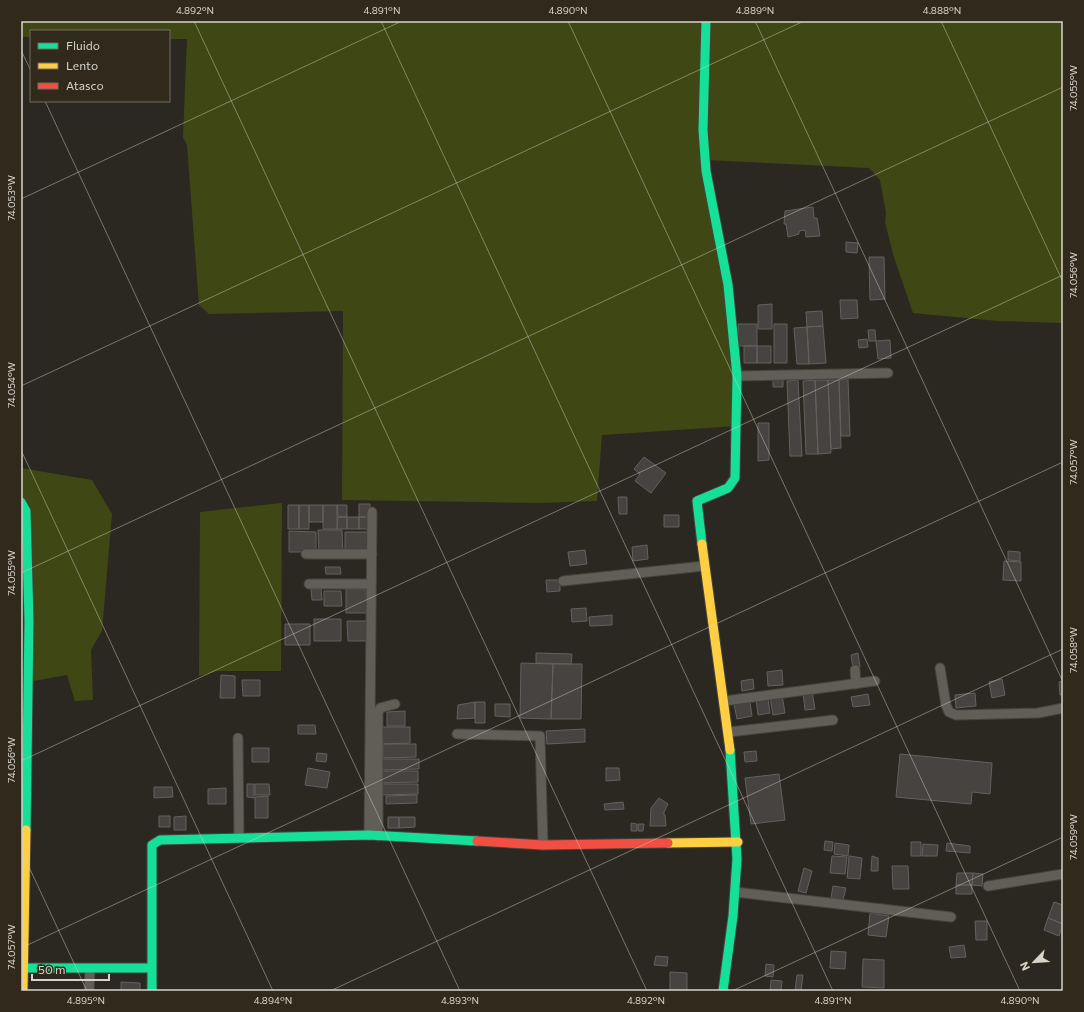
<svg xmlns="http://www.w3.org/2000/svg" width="1084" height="1012" font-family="Commissioner,sans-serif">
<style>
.green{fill:#3f4814}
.building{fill:#464341;stroke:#63605f}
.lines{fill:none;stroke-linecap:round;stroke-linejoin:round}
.street-casing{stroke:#46443d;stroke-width:11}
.fast-casing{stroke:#46443d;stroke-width:11}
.slow-casing{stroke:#46443d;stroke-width:11}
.jam-casing{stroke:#46443d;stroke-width:11}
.street{stroke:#615e57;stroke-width:9}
.fast{stroke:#16e098;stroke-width:9}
.slow{stroke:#ffcf43;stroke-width:9}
.jam{stroke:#f24e42;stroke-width:9}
.ticks{fill:none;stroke:#d8d4cc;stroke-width:1;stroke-opacity:0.45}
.neatline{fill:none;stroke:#d8d4cc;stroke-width:1.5}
.ticks-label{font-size:10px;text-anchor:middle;fill:#d8d4cc}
</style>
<rect width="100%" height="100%" fill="#2b2821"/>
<path class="green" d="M 21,21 L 1063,21 L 1063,323 L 998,321 L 913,313 L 893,254 L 885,222 L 886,213 L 880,180 L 869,168 L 706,160 L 728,285 L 737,426 L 602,435 L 597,501 L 538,503 L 342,500 L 343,311 L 209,314 L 199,305 L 187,145 L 183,137 L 187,39 L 169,39 L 169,31 L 31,31 L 31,37 L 21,37 Z
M 21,468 L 92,480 L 112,514 L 102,631 L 91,650 L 93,700 L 75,701 L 67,675 L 28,682 Z
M 282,503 L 281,671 L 217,671 L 199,676 L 200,512 Z"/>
<path class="building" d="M 813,207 L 814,218 L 817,218 L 820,236 L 806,237 L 805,230 L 799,231 L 799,234 L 796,235 L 788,237 L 786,224 L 784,224 L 785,211 Z
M 846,242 L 858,243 L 857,253 L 846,252 Z
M 869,257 L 884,257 L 885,299 L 870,300 Z
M 840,300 L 857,300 L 858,318 L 841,319 Z
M 772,304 L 772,329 L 758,329 L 758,305 Z
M 822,311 L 823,326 L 807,327 L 806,312 Z
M 738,324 L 757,324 L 757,346 L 738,346 Z
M 774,324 L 787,324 L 787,363 L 774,363 Z
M 823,326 L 826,363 L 809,364 L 807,327 Z
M 807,327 L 809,364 L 797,364 L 794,328 Z
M 868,330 L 875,330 L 876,341 L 869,341 Z
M 867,339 L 868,347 L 859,348 L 858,340 Z
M 890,340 L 891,358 L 878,359 L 876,341 Z
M 744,346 L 757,346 L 757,363 L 744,363 Z
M 757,346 L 771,346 L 771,363 L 757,363 Z
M 773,377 L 783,377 L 783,387 L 773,387 Z
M 848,379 L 850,436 L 841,436 L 839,380 Z
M 798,380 L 802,456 L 790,456 L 787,381 Z
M 815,380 L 818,454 L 806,454 L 803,381 Z
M 815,380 L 828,380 L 831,453 L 818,454 Z
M 828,380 L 839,380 L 841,448 L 831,449 Z
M 758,423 L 769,423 L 769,460 L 758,461 Z
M 644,457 L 666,473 L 651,493 L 635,481 L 640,474 L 634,469 Z
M 618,497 L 627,497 L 627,514 L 619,514 Z
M 359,504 L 370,504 L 370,517 L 359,517 Z
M 288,505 L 299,505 L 299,529 L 288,529 Z
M 299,505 L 309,505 L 309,529 L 299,529 Z
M 309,505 L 323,505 L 323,522 L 309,522 Z
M 323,505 L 337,505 L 337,529 L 323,529 Z
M 337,505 L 347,505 L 347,517 L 338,517 Z
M 664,515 L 679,515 L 679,527 L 664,527 Z
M 338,517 L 347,517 L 347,529 L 337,529 Z
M 347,517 L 359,517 L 359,529 L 347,529 Z
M 359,517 L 370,517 L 370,529 L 359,529 Z
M 318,530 L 342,530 L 343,553 L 319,553 Z
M 289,531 L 316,532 L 316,552 L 289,552 Z
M 345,532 L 369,532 L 369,553 L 345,553 Z
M 647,545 L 648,559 L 633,561 L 632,547 Z
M 585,550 L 587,564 L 570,566 L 568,552 Z
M 1008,551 L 1020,552 L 1020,561 L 1008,560 Z
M 1004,561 L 1021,562 L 1021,581 L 1003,580 Z
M 325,567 L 340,567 L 341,574 L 326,574 Z
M 546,580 L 560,580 L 560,591 L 547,592 Z
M 311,589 L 321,589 L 322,600 L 312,600 Z
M 346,589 L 366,589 L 367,613 L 346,613 Z
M 324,591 L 341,591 L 342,606 L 324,606 Z
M 586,608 L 587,621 L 572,622 L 571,609 Z
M 612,615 L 612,625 L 590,626 L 589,617 Z
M 314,619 L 341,619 L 341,641 L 314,641 Z
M 347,621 L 367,621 L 367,641 L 348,641 Z
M 285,624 L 310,624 L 310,645 L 285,645 Z
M 536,653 L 572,654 L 571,664 L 536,663 Z
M 858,653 L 860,667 L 853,668 L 851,655 Z
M 521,663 L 553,664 L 551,719 L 520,718 Z
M 553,664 L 582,664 L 581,719 L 551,719 Z
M 782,670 L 783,685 L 768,686 L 767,672 Z
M 221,675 L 235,676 L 235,698 L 220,698 Z
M 753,679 L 754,689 L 742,691 L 741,681 Z
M 1002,679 L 1005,695 L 992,698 L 989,682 Z
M 242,680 L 260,680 L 260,696 L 243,696 Z
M 1063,681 L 1063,695 L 1060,695 L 1059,682 Z
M 812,691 L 815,709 L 805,710 L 803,693 Z
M 975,693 L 976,706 L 956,708 L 955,695 Z
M 868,694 L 870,705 L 853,707 L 851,697 Z
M 782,695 L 785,713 L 773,715 L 770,697 Z
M 768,698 L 770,713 L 758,715 L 756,699 Z
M 475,702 L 475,718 L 457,719 L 458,705 Z
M 475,702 L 485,702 L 485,723 L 475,723 Z
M 750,702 L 752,716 L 737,719 L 734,704 Z
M 495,704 L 510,704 L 510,717 L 495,716 Z
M 405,711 L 405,726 L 387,726 L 387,712 Z
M 298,725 L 315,725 L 316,734 L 298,734 Z
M 382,727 L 410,727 L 410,743 L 382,744 Z
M 585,729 L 585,742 L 547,744 L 546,731 Z
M 383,744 L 416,744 L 416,757 L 383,758 Z
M 252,748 L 269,748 L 269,762 L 252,762 Z
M 756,751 L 757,761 L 745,762 L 744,752 Z
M 317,753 L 327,754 L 326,762 L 316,761 Z
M 900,754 L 992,763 L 990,794 L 972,792 L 971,804 L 896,797 Z
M 382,759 L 419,759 L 419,769 L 382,770 Z
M 308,768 L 330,772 L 327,788 L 305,785 Z
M 606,768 L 619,768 L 620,780 L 606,781 Z
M 382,771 L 418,771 L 418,782 L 382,783 Z
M 779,774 L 785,820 L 751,824 L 745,778 Z
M 247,784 L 254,784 L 254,798 L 247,797 Z
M 255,784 L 269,784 L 270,795 L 255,795 Z
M 382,784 L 418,784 L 418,794 L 382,795 Z
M 154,787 L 172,787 L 173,797 L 154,798 Z
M 226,788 L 226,804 L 208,804 L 208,789 Z
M 417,795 L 417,803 L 386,804 L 386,796 Z
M 268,796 L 268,818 L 255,818 L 255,797 Z
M 659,798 L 668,804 L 664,812 L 664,815 L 665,815 L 666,826 L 650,826 L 651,808 Z
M 623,802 L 624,809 L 605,810 L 604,804 Z
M 159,816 L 170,816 L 170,827 L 159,827 Z
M 186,816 L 186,830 L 174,830 L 174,817 Z
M 388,817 L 399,817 L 399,828 L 388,828 Z
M 399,817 L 415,817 L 415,827 L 399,828 Z
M 631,823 L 637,824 L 637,831 L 631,831 Z
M 638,824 L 644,824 L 643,831 L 638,831 Z
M 825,841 L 833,842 L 832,851 L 824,850 Z
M 911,842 L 921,842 L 921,856 L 911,856 Z
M 835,843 L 849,845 L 848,856 L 834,854 Z
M 947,843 L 970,846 L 970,853 L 946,851 Z
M 923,844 L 938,845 L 937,856 L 922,856 Z
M 832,856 L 847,857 L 845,874 L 830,873 Z
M 849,856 L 862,858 L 860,879 L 847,878 Z
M 872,856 L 878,858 L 878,871 L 871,871 Z
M 892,866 L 908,866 L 909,889 L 893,889 Z
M 804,868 L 812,871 L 806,893 L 798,891 Z
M 957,873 L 973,873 L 972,885 L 956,885 Z
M 973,873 L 983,874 L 982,886 L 972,885 Z
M 956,885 L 972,885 L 972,894 L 956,894 Z
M 833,886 L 846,888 L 843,900 L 831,898 Z
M 1054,902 L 1063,905 L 1063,924 L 1048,918 Z
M 870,913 L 889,916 L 886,937 L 868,935 Z
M 1048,918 L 1063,924 L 1059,936 L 1044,930 Z
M 975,921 L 987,921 L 987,940 L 976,940 Z
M 964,945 L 966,957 L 951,958 L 949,947 Z
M 831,951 L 846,952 L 845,969 L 830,968 Z
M 656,956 L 668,957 L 667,966 L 654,965 Z
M 863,959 L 884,960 L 884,988 L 862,987 Z
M 766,964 L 774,965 L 773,977 L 765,976 Z
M 670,972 L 687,973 L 687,991 L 670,991 Z
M 797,975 L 803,975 L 801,991 L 795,991 Z
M 771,980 L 782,981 L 781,991 L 770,991 Z
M 121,982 L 140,983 L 140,991 L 121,991 Z"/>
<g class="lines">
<g class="street-casing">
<path id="street" d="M 737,376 L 888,373
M 306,554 L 372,554
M 563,581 L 704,566
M 309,584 L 371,584
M 940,668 L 946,705 L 949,712 L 956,715 L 1038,713 L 1063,708
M 855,670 L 856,684
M 724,701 L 875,681
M 729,732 L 833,720
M 457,734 L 540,736 L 543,845
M 238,738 L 239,838
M 369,835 L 372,512
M 378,836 L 378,713 L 380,708 L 395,704
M 988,886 L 1063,874
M 735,892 L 951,917
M 89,991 L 90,969"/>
</g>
<g class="fast-casing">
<path id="fast" d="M 21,502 L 26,511 L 29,621 L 26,830
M 702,544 L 697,501 L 728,488 L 735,478 L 737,376 L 728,285 L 706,171 L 703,130 L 706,21
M 24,968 L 151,968
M 152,991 L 152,845 L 160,840 L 369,835 L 477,841
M 723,991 L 733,916 L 737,859 L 730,750"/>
</g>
<g class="slow-casing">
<path id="slow" d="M 702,544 L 730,750
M 668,843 L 738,842
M 23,991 L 26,830"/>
</g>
<g class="jam-casing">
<path id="jam" d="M 477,841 L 543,845 L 668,843"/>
</g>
<use href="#street" class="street"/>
<use href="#fast" class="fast"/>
<use href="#slow" class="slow"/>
<use href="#jam" class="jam"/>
</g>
<path class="ticks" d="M 194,21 L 647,991M 381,21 L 833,991M 568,21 L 1020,991M 755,21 L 1063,682M 941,21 L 1063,282M 21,50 L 31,71M 45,101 L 460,991M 21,199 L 402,21M 21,386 L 804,21M 21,450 L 273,991M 21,573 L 1063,87M 21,761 L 1063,275M 21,850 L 87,991M 21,948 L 1063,462M 330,991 L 1063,649M 732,991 L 1063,837"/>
<rect width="1084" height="1012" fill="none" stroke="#30291c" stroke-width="44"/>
<rect x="30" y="30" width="140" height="72" fill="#30291c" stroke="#736d62"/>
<rect x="38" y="43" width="20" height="6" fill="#16e098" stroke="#736d62"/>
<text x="66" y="50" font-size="12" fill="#d8d4cc">Fluido</text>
<rect x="38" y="63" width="20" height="6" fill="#ffcf43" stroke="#736d62"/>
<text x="66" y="70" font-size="12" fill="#d8d4cc">Lento</text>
<rect x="38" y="83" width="20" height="6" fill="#f24e42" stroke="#736d62"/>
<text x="66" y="90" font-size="12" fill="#d8d4cc">Atasco</text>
<g transform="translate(1034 962) rotate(245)" stroke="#30291c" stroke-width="3" paint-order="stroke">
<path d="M0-3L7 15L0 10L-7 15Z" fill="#d8d4cc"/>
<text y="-6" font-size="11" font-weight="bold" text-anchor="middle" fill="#d8d4cc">N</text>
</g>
<path d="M32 974v6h77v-6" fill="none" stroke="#d8d4cc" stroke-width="2"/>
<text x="38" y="974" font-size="12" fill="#d8d4cc" stroke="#30291c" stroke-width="3" paint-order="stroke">50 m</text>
<rect x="22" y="22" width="1040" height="968" class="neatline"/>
<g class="ticks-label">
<text x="195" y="14">4.892°N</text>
<text x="382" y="14">4.891°N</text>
<text x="568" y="14">4.890°N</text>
<text x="755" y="14">4.889°N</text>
<text x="942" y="14">4.888°N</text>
<text transform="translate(1073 88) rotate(-90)" y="4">74.055°W</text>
<text transform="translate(11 198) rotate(-90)" y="4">74.053°W</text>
<text transform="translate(1073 275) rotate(-90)" y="4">74.056°W</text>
<text transform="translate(11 385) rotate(-90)" y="4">74.054°W</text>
<text transform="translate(1073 462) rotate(-90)" y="4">74.057°W</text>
<text transform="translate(11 573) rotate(-90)" y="4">74.055°W</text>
<text transform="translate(1073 650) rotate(-90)" y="4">74.058°W</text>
<text transform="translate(11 760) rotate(-90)" y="4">74.056°W</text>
<text transform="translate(1073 837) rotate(-90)" y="4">74.059°W</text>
<text transform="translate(11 947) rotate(-90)" y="4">74.057°W</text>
<text x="86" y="1004">4.895°N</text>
<text x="273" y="1004">4.894°N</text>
<text x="460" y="1004">4.893°N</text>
<text x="646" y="1004">4.892°N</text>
<text x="833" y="1004">4.891°N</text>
<text x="1020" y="1004">4.890°N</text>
</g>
</svg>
